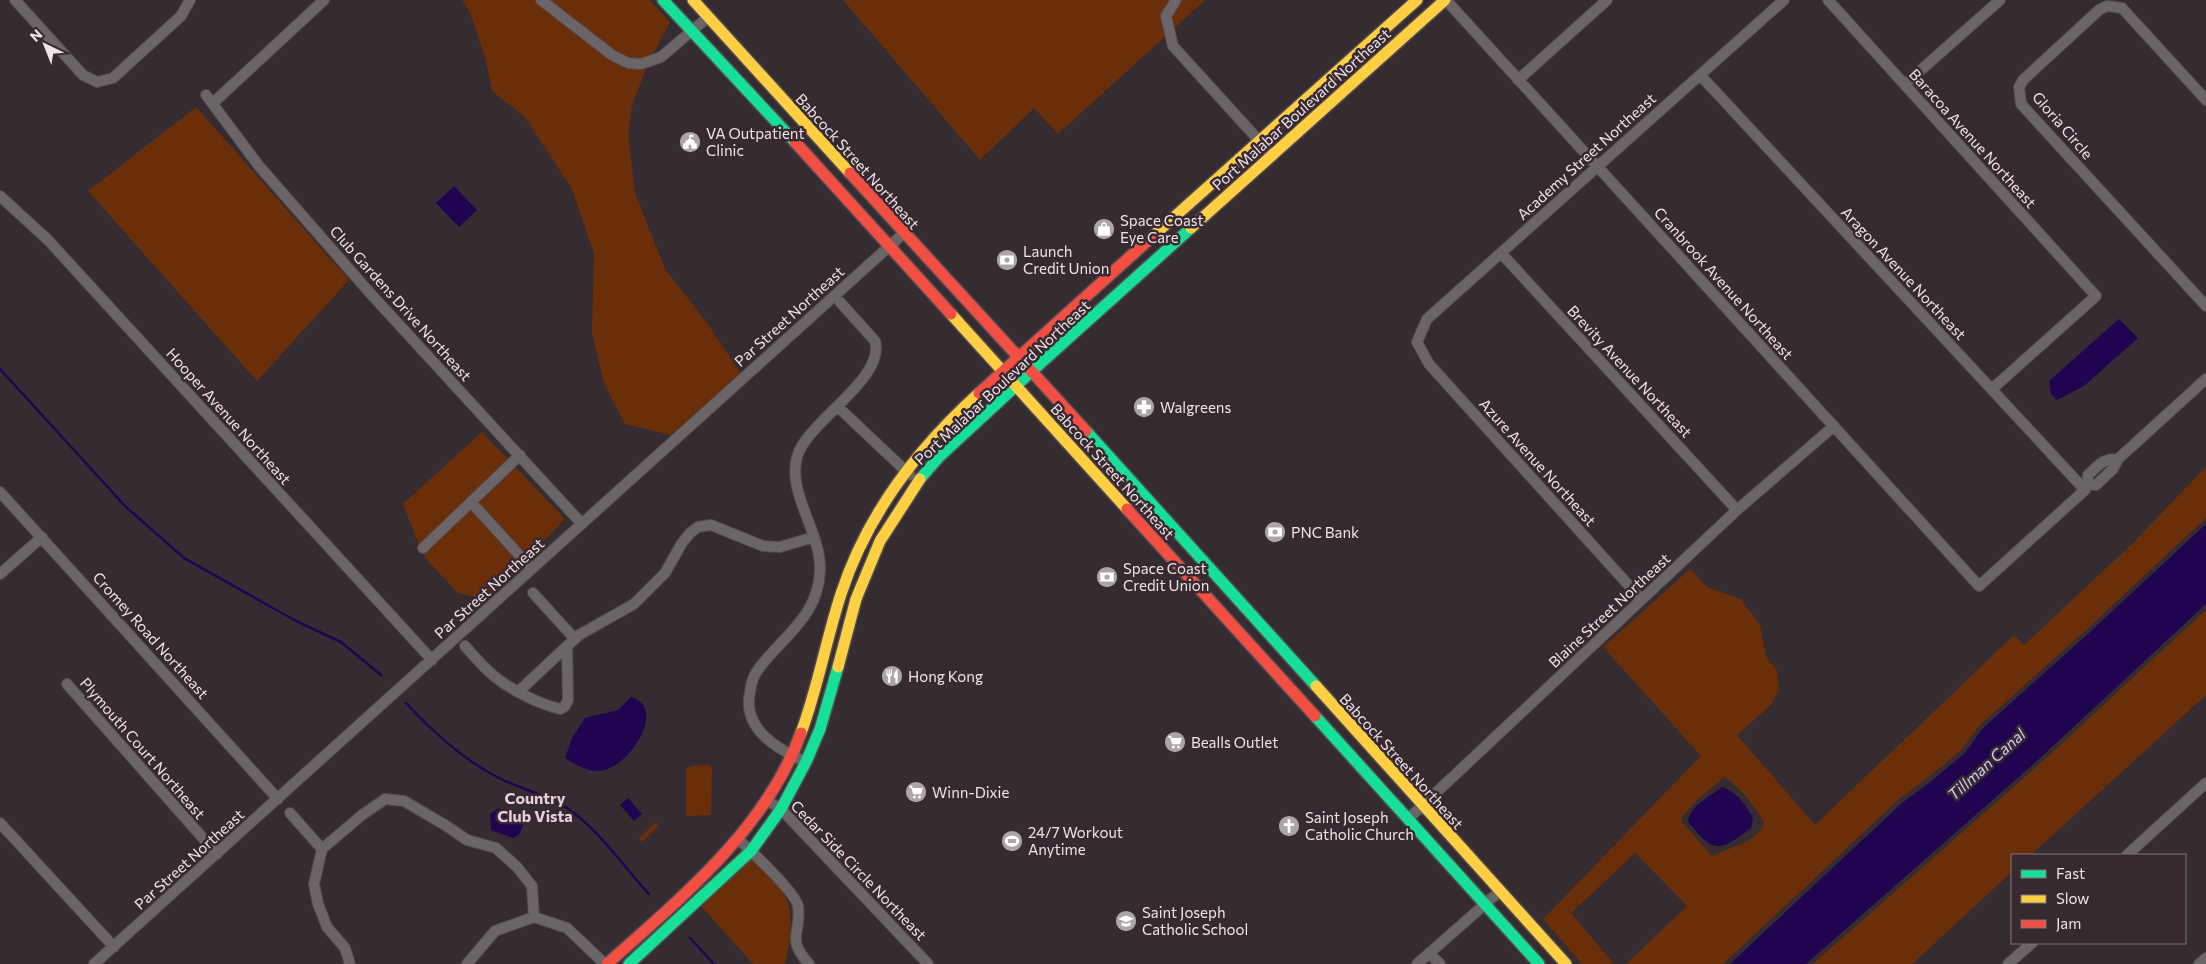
<svg xmlns="http://www.w3.org/2000/svg" width="2206" height="964" font-family="Commissioner,sans-serif">
<style>
.green{fill:#6a2f09;fill-rule:evenodd}
.water{fill:#20044f}
.lines{fill:none;stroke-linecap:round;stroke-linejoin:round}
.stream{stroke:#20044f;stroke-width:2.5}
.street-casing{stroke:#524b4f;stroke-width:12}
.fast-casing{stroke:#524b4f;stroke-width:14}
.slow-casing{stroke:#524b4f;stroke-width:14}
.jam-casing{stroke:#524b4f;stroke-width:14}
.street{stroke:#6b6568;stroke-width:10}
.fast{stroke:#16e098;stroke-width:11}
.slow{stroke:#ffcf43;stroke-width:11}
.jam{stroke:#f24e42;stroke-width:11}
.labels{text-anchor:middle;dominant-baseline:central;stroke-width:5;stroke-linejoin:round;paint-order:stroke}
.street-label{font-size:15px;fill:#eee4e8;stroke:#382931}
.poi-label{font-size:15px;fill:#eee4e8;stroke:#382931;text-anchor:start}
.water-label{font-size:16px;font-style:italic;fill:#cdcaf7;stroke:#382931}
.neighbourhood-label{font-size:16px;font-weight:bold;fill:#e5d0da;stroke:#382931}
</style>
<rect width="100%" height="100%" fill="#342c31"/>
<path class="green" d="M 462,0 L 650,0 L 670,22 L 647,66 L 632,105 L 628,135 L 635,193 L 665,269 L 707,323 L 741,374 L 671,435 L 625,424 L 604,384 L 592,333 L 594,253 L 572,189 L 525,117 L 492,91 L 485,57 L 470,12 Z
M 843,0 L 1205,0 L 1058,134 L 1034,108 L 980,160 Z
M 196,107 L 349,280 L 257,381 L 88,191 Z
M 482,432 L 565,519 L 488,600 L 458,593 L 427,560 L 420,548 L 403,504 Z
M 2206,467 L 2206,518 L 2087,629 L 1980,725 L 1961,750 L 1926,779 L 1899,799 L 1723,964 L 1626,964 L 1687,906 L 1635,853 L 1571,913 L 1614,964 L 1582,964 L 1543,919 L 1701,756 L 1603,647 L 1690,569 L 1707,587 L 1741,599 L 1760,625 L 1766,657 L 1776,669 L 1779,689 L 1771,705 L 1737,735 L 1815,825 L 2014,635 L 2024,645 L 2132,544 ZM 1724,777 C 1735,782 1761,812 1764,824 C 1754,844 1730,847 1712,856 L 1682,822 L 1681,818 L 1697,800 Z
M 2206,610 L 2206,695 L 2031,855 L 2012,855 L 2012,872 L 1912,964 L 1813,964 L 2042,762 Z
M 710,765 L 712,768 L 711,815 L 686,816 L 686,770 L 690,766 Z
M 656,822 L 659,826 L 642,842 L 639,838 Z
M 752,858 C 762,869 776,881 784,894 C 795,913 790,944 785,964 L 753,964 L 701,906 Z"/>
<path class="water" d="M 454,186 L 477,210 L 459,227 L 436,203 Z
M 2119,319 L 2138,338 L 2084,386 L 2057,400 L 2051,394 L 2049,381 Z
M 2206,524 L 2206,604 L 2039,759 L 1806,964 L 1730,964 L 1902,803 L 1929,783 L 1964,754 L 1983,728 L 2090,632 Z
M 631,697 C 669,707 628,772 597,771 C 586,771 574,764 565,758 L 572,738 L 585,718 L 618,710 Z
M 1722,787 C 1737,792 1746,805 1753,818 L 1751,828 C 1718,853 1714,853 1688,822 C 1690,805 1710,797 1722,787 Z
M 628,798 L 642,814 L 634,821 L 620,805 Z
M 499,808 C 509,811 518,813 524,823 L 519,835 L 513,838 L 491,830 L 490,814 Z"/>
<g class="lines">
<path class="stream" d="M 0,369 L 126,507 L 184,558 L 296,621 L 341,642 L 381,675
M 406,703 C 433,732 462,759 497,777 C 520,789 545,794 567,808 C 597,828 624,867 649,894
M 690,938 L 714,964"/>
<g class="street-casing">
<path id="street" d="M 15,0 L 83,75 L 97,82 L 113,78 L 181,16 L 190,0
M 541,0 L 612,55 L 628,63 L 641,64 L 661,57 L 708,17
M 1176,0 L 1166,16 L 1173,46 L 1273,156
M 1446,0 L 1979,586 L 2085,490 L 2088,484 L 2088,475 C 2100,464 2102,459 2118,459
M 1828,0 L 2096,296 L 1992,389
M 1701,76 L 2085,490
M 1518,80 L 1607,0
M 1905,84 L 2000,0
M 206,95 L 259,166 L 370,293 L 582,524
M 2206,100 L 2122,8 L 2107,6 L 2099,10 L 2023,80 L 2019,87 L 2021,104 L 2206,306
M 213,103 L 324,0
M 0,196 L 48,240 L 432,660
M 1501,253 L 1737,510
M 838,407 L 910,475
M 2088,484 L 2096,485 L 2113,469 L 2118,459 L 2206,379
M 0,492 L 278,799
M 471,502 L 532,569
M 423,548 L 520,455
M 0,574 L 42,537
M 533,593 L 575,639
M 1641,599 L 1429,364 L 1417,342 L 1427,319 L 1784,0
M 465,646 C 474,656 483,667 494,676 C 511,690 539,704 560,709 L 565,706 L 568,700 L 567,646
M 67,684 L 217,854
M 519,691 L 579,635 L 634,604 L 665,573 L 682,543 L 690,533 L 698,527 L 711,525 L 763,546 L 780,547 L 814,537
M 806,762 C 777,749 742,729 750,692 C 751,684 753,677 757,671 C 781,637 819,617 820,570 C 821,532 787,493 797,457 C 807,421 886,379 875,341 L 840,302
M 766,800 L 781,809 L 928,964
M 290,813 L 322,849
M 1408,819 L 1737,510 L 1834,426
M 0,823 L 114,947
M 738,839 C 749,849 796,893 798,906 C 802,934 785,937 809,964
M 2127,855 L 2206,783
M 1429,953 L 1440,964
M 94,964 L 904,233
M 350,964 L 345,948 L 327,927 L 318,904 L 314,884 L 322,849 L 362,815 L 385,799 L 404,801 L 445,825 L 467,840 L 496,848 L 517,867 L 532,886 L 534,917
M 467,964 L 495,931 L 534,917 L 567,928 L 605,964
M 1417,964 L 1500,891
M 2008,964 L 2032,943
M 2199,964 L 2206,958"/>
</g>
<g class="fast-casing">
<path id="fast" d="M 663,0 L 795,142
M 1086,431 L 1316,686
M 920,479 L 939,457 L 1032,371 L 1191,228
M 1315,716 L 1539,964
M 629,964 L 751,851 L 781,809 L 806,762 L 820,729 L 838,667"/>
</g>
<g class="slow-casing">
<path id="slow" d="M 693,0 L 850,173
M 1191,228 L 1445,0
M 1153,236 L 1417,0
M 951,314 L 1127,509
M 838,667 L 856,599 L 880,541 L 920,479
M 1316,686 L 1566,964
M 801,733 C 818,687 826,640 841,594 C 867,514 917,449 979,393"/>
</g>
<g class="jam-casing">
<path id="jam" d="M 795,142 L 951,314
M 850,173 L 1086,431
M 979,393 L 1153,236
M 1127,509 L 1315,716
M 607,964 C 681,898 766,829 801,733"/>
</g>
<use href="#street" class="street"/>
<use href="#fast" class="fast"/>
<use href="#slow" class="slow"/>
<use href="#jam" class="jam"/>
</g>
<defs>
<g id="civic-disc" transform="scale(1.125)"><circle r="9.5" fill="#ada4a8" stroke="#382931"/><path d="M-.6-6.5H3V-4.5H.6V-3L4-1V1h2V6H-6V1h2V-1L-.6-3ZM-1.2 2.5V6h2.4V2.5Z" fill="#fff"/></g>
<g id="shop-disc" transform="scale(1.125)"><circle r="9.5" fill="#ada4a8" stroke="#382931"/><path d="M-5-2.5h2.3a2.7 3.5 0 0 1 5.4 0H5L5.5 6h-11ZM-1.5-2.5h3a1.5 2.3 0 0 0-3 0Z" fill="#fff"/></g>
<g id="bank-disc" transform="scale(1.125)"><circle r="9.5" fill="#ada4a8" stroke="#382931"/><path d="M-6-4H6V4H-6ZM0-2.3a2.3 2.3 0 1 0 0 4.6a2.3 2.3 0 1 0 0-4.6Z" fill="#fff"/></g>
<g id="pharmacy-disc" transform="scale(1.125)"><circle r="9.5" fill="#ada4a8" stroke="#382931"/><path d="M-2-6h4v4h4v4h-4v4h-4v-4h-4v-4h4Z" fill="#fff"/></g>
<g id="restaurant-disc" transform="scale(1.125)"><circle r="9.5" fill="#ada4a8" stroke="#382931"/><path d="M-5-6h1v4h1v-4h1v4h1v-4h1v5L-1.5 .5V6h-2V.5L-5-1ZM5-6V6H3V1.5H1.5Q1.5-4 5-6Z" fill="#fff"/></g>
<g id="supermarket-disc" transform="scale(1.125)"><circle r="9.5" fill="#ada4a8" stroke="#382931"/><path d="M-6-5.5h2.5l.6 2H6L4.5 2H-2.5L-4.4-4H-6ZM-1.5 3.2a1.3 1.3 0 1 0 .1 0ZM3 3.2a1.3 1.3 0 1 0 .1 0Z" fill="#fff"/></g>
<g id="church-disc" transform="scale(1.125)"><circle r="9.5" fill="#ada4a8" stroke="#382931"/><path d="M-1.2-6h2.4v3.5h3.3v2.4h-3.3V6h-2.4V-.1h-3.3v-2.4h3.3Z" fill="#fff"/></g>
<g id="stadium-disc" transform="scale(1.125)"><circle r="9.5" fill="#ada4a8" stroke="#382931"/><path d="M0-5a6.5 5 0 1 0 0 10a6.5 5 0 1 0 0-10ZM-3.5-1.8h7v3.6h-7Z" fill="#fff"/></g>
<g id="school-disc" transform="scale(1.125)"><circle r="9.5" fill="#ada4a8" stroke="#382931"/><path d="M0-5L7-2L0 1L-7-2ZM-4 1L0 2.5L4 1V4Q0 6-4 4Z" fill="#fff"/></g>
</defs>
<g fill-rule="evenodd">
<use href="#civic-disc" x="690" y="142"/>
<use href="#shop-disc" x="1104" y="229"/>
<use href="#bank-disc" x="1007" y="260"/>
<use href="#pharmacy-disc" x="1144" y="407"/>
<use href="#bank-disc" x="1275" y="532"/>
<use href="#bank-disc" x="1107" y="577"/>
<use href="#restaurant-disc" x="892" y="676"/>
<use href="#supermarket-disc" x="1175" y="742"/>
<use href="#supermarket-disc" x="916" y="792"/>
<use href="#church-disc" x="1289" y="826"/>
<use href="#stadium-disc" x="1012" y="841"/>
<use href="#school-disc" x="1126" y="921"/>
</g>
<g class="labels">
<g class="street-label">
<text transform="translate(1301 109) rotate(-42)">Port Malabar Boulevard Northeast</text>
<text transform="translate(2063 125) rotate(49)">Gloria Circle</text>
<text transform="translate(1973 138) rotate(48)">Baracoa Avenue Northeast</text>
<text transform="translate(1586 156) rotate(-42)">Academy Street Northeast</text>
<text transform="translate(858 161) rotate(48)">Babcock Street Northeast</text>
<text transform="translate(1904 273) rotate(47)">Aragon Avenue Northeast</text>
<text transform="translate(1724 283) rotate(48)">Cranbrook Avenue Northeast</text>
<text transform="translate(401 303) rotate(48)">Club Gardens Drive Northeast</text>
<text transform="translate(789 316) rotate(-42)">Par Street Northeast</text>
<text transform="translate(1630 371) rotate(47)">Brevity Avenue Northeast</text>
<text transform="translate(1002 382) rotate(-43)">Port Malabar Boulevard Northeast</text>
<text transform="translate(229 416) rotate(48)">Hooper Avenue Northeast</text>
<text transform="translate(1538 462) rotate(48)">Azure Avenue Northeast</text>
<text transform="translate(1113 471) rotate(48)">Babcock Street Northeast</text>
<text transform="translate(489 588) rotate(-42)">Par Street Northeast</text>
<text transform="translate(1609 610) rotate(-43)">Blaine Street Northeast</text>
<text transform="translate(151 635) rotate(48)">Cromey Road Northeast</text>
<text transform="translate(143 748) rotate(49)">Plymouth Court Northeast</text>
<text transform="translate(1402 761) rotate(48)">Babcock Street Northeast</text>
<text transform="translate(189 859) rotate(-42)">Par Street Northeast</text>
<text transform="translate(859 870) rotate(46)">Cedar Side Circle Northeast</text>
</g>
<g class="poi-label">
<text x="706" y="133">VA Outpatient<tspan x="706" dy="17">Clinic</tspan></text>
<text x="1120" y="220">Space Coast<tspan x="1120" dy="17">Eye Care</tspan></text>
<text x="1023" y="251">Launch<tspan x="1023" dy="17">Credit Union</tspan></text>
<text x="1160" y="407">Walgreens</text>
<text x="1291" y="532">PNC Bank</text>
<text x="1123" y="568">Space Coast<tspan x="1123" dy="17">Credit Union</tspan></text>
<text x="908" y="676">Hong Kong</text>
<text x="1191" y="742">Bealls Outlet</text>
<text x="932" y="792">Winn-Dixie</text>
<text x="1305" y="817">Saint Joseph<tspan x="1305" dy="17">Catholic Church</tspan></text>
<text x="1028" y="832">24/7 Workout<tspan x="1028" dy="17">Anytime</tspan></text>
<text x="1142" y="912">Saint Joseph<tspan x="1142" dy="17">Catholic School</tspan></text>
</g>
<g class="water-label">
<text transform="translate(1986 764) rotate(-42)">Tillman Canal</text>
</g>
<g class="neighbourhood-label">
<text x="535" y="797">Country<tspan x="535" dy="18">Club Vista</tspan></text>
</g>
</g>
<rect x="2011" y="854" width="175" height="90" fill="#382931" stroke="#81747a"/>
<rect x="2021" y="870" width="25" height="8" fill="#16e098" stroke="#81747a"/>
<text x="2056" y="879" font-size="15" fill="#eee4e8">Fast</text>
<rect x="2021" y="895" width="25" height="8" fill="#ffcf43" stroke="#81747a"/>
<text x="2056" y="904" font-size="15" fill="#eee4e8">Slow</text>
<rect x="2021" y="920" width="25" height="8" fill="#f24e42" stroke="#81747a"/>
<text x="2056" y="929" font-size="15" fill="#eee4e8">Jam</text>
<g transform="translate(45 45) rotate(317)" stroke="#382931" stroke-width="4" paint-order="stroke">
<path d="M0-4L9 19L0 12L-9 19Z" fill="#eee4e8"/>
<text y="-8" font-size="14" font-weight="bold" text-anchor="middle" fill="#eee4e8">N</text>
</g>
</svg>
